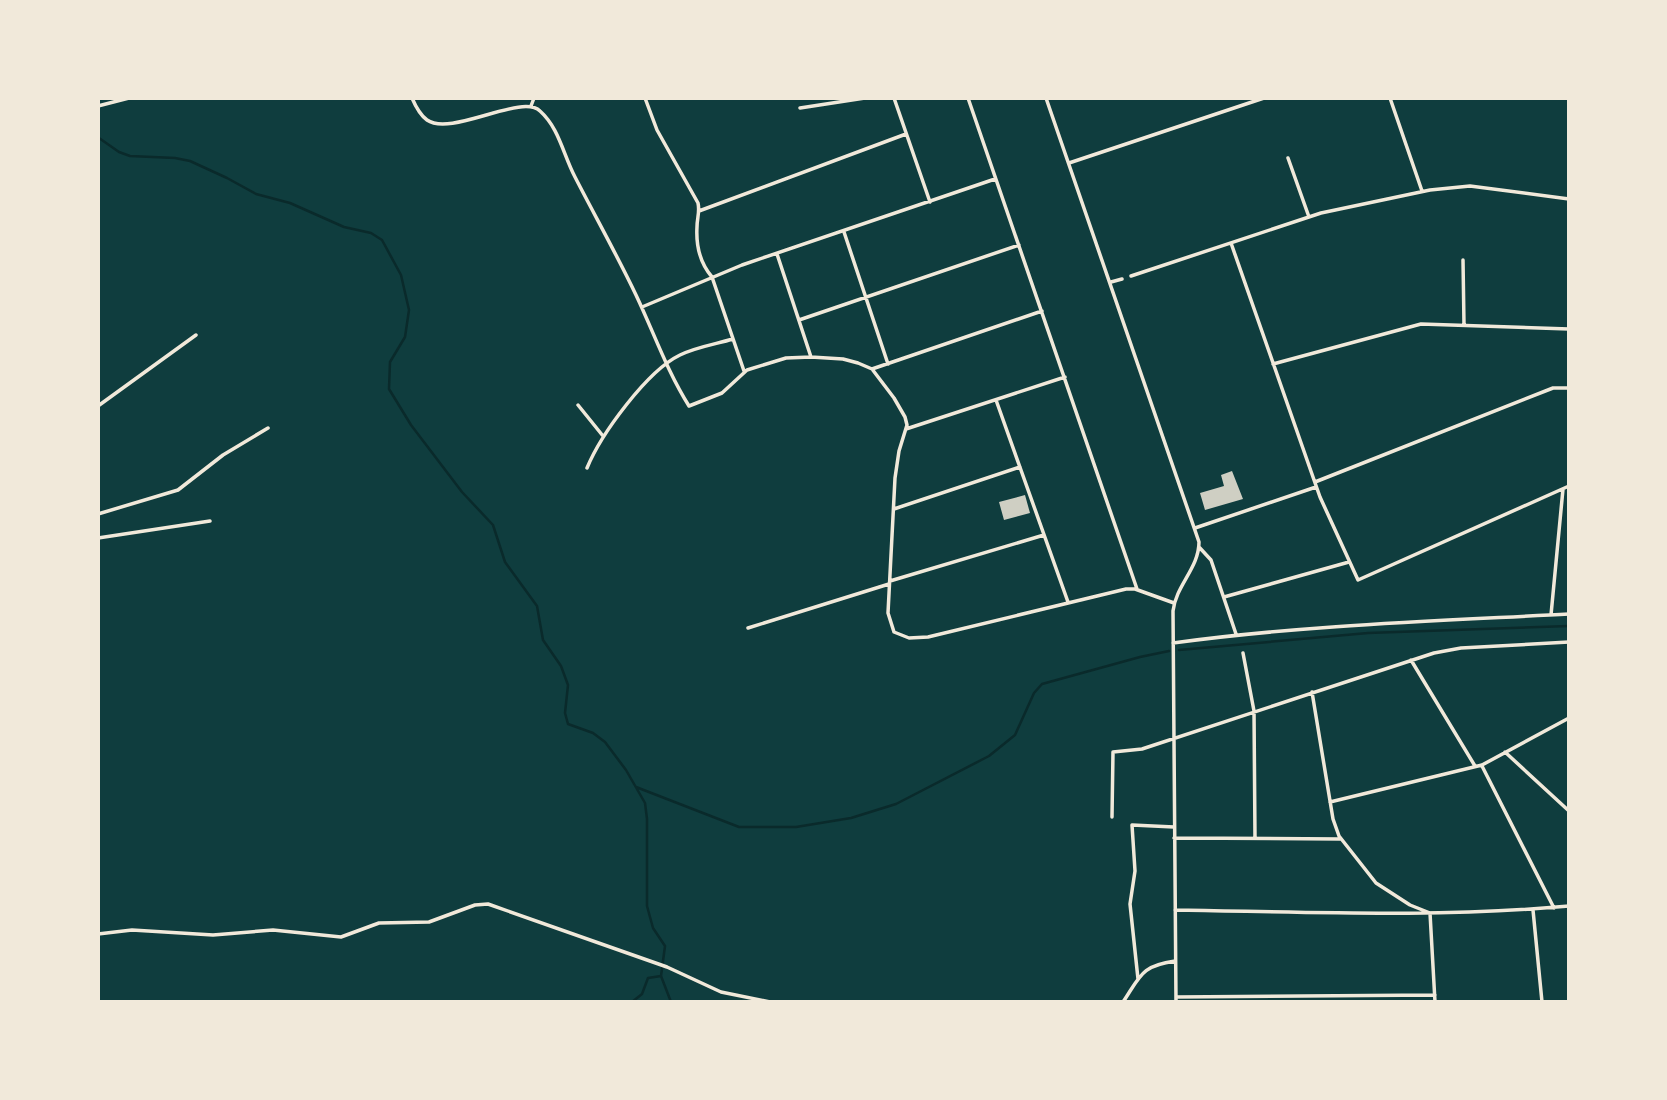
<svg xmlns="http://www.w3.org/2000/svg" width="1667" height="1100" font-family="Overpass,sans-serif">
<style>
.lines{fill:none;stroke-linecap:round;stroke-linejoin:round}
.stream{stroke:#0a2a2b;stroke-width:2.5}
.building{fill:#cfcfc3}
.minor{stroke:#f1e9da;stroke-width:3.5}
.tertiary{stroke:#f1e9da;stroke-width:3.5}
</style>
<rect width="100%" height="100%" fill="#0f3d3e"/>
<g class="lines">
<path class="stream" d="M 99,138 L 119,152 L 130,156 L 175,158 L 190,161 L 227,178 L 256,194 L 290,203 L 344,227 L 371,233 L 382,240 L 401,275 L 409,310 L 405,337 L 390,362 L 389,389 L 411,425 L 462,492 L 493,525 L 505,562 L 537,606 L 543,640 L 561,666 L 568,685 L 565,713 L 568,724 L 593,733 L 605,742 L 626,770 L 645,803 L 647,819 L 647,906 L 653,928 L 665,946 L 661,976 L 671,1002
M 1179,650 L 1368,633 L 1569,626
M 636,787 L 739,827 L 796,827 L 851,818 L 896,804 L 989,756 L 1015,735 L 1034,693 L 1042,684 L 1140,657 L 1169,651
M 632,1002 L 642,994 L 648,978 L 661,976"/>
</g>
<path class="building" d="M 1232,471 L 1243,499 L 1205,510 L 1200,493 L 1224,486 L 1221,475 Z
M 1025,495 L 1030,513 L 1004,520 L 999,502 Z"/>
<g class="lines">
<path class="minor" d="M 412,98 C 415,105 420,115 427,120 C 451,137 522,93 540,111 C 559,128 563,154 575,177 C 595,216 617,255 636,295 C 654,333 667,371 689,406 L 722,393 L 747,370 L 786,358 L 811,357 L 843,359 L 858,363 L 872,369 L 894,398 L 905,417 L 907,425 L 899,451 L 895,478 L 888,613 L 894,632 L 909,638 L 928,637 L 1126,589 L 1135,589 L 1174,603
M 645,98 L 657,130 L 698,203 C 700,212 697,218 697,227 C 696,244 700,263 712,277 L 744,371
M 894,98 L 930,202
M 968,98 L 1137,589
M 1046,98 L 1199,542 C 1199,568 1176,585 1173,611 L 1176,1002
M 1390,98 L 1422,191
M 531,106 L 534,98
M 800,108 L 865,98
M 1288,158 L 1309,217
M 1069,163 L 1264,98
M 699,211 L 906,134
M 844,232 L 888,364
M 1231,243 L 1320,497 L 1358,580 L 1569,486
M 777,254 L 811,357
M 1463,260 L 1464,325
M 1131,276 L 1321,213 L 1430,190 L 1470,186 L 1569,199
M 1111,282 L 1122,279
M 642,307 L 742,265 L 995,179
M 799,320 L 1019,245
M 1273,364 L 1421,324 L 1569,329
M 872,369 L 1042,311
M 996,400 L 1068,602
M 578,405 L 603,436
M 98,406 L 196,335
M 906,429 L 1065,377
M 587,468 C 601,434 647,371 680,355 C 696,347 716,344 733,339
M 1315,482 L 1553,388 L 1569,388
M 894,509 L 1020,467
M 98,514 L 178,490 L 223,455 L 268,428
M 1195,528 L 1316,487
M 98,538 L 210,521
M 1199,547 L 1211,560 L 1236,634
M 890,581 L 1044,535
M 1224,597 L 1349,562
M 1551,615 L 1563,489
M 748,628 L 889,584
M 1173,643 C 1305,625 1437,621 1569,614
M 1243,653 L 1254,711 L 1255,838
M 1411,660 L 1475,766
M 1312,692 L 1333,819 L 1339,836 L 1376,883 L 1410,905 L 1430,913 L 1435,1002
M 1505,752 L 1569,811
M 1482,766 L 1554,908
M 1330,802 L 1482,765 L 1569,718
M 1112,817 L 1113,752 L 1142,749 L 1434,653 L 1461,648 L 1569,642
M 1174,838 L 1340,839
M 1175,910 C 1306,912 1438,918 1569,906
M 1533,910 L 1542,1002
M 98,934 L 132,930 L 213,935 L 273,930 L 341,937 L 379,923 L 429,922 L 475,905 L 488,904 L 667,967 L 721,992 L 770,1002
M 1138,979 L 1130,904 L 1135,871 L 1132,825 L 1174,827
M 1176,997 L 1435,995
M 887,1002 L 890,1002
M 1123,1002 C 1141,975 1141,966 1175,961"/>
<path class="tertiary" d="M 98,106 L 129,98"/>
</g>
<rect width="1667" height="1100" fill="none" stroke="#f1e9da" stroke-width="200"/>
</svg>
